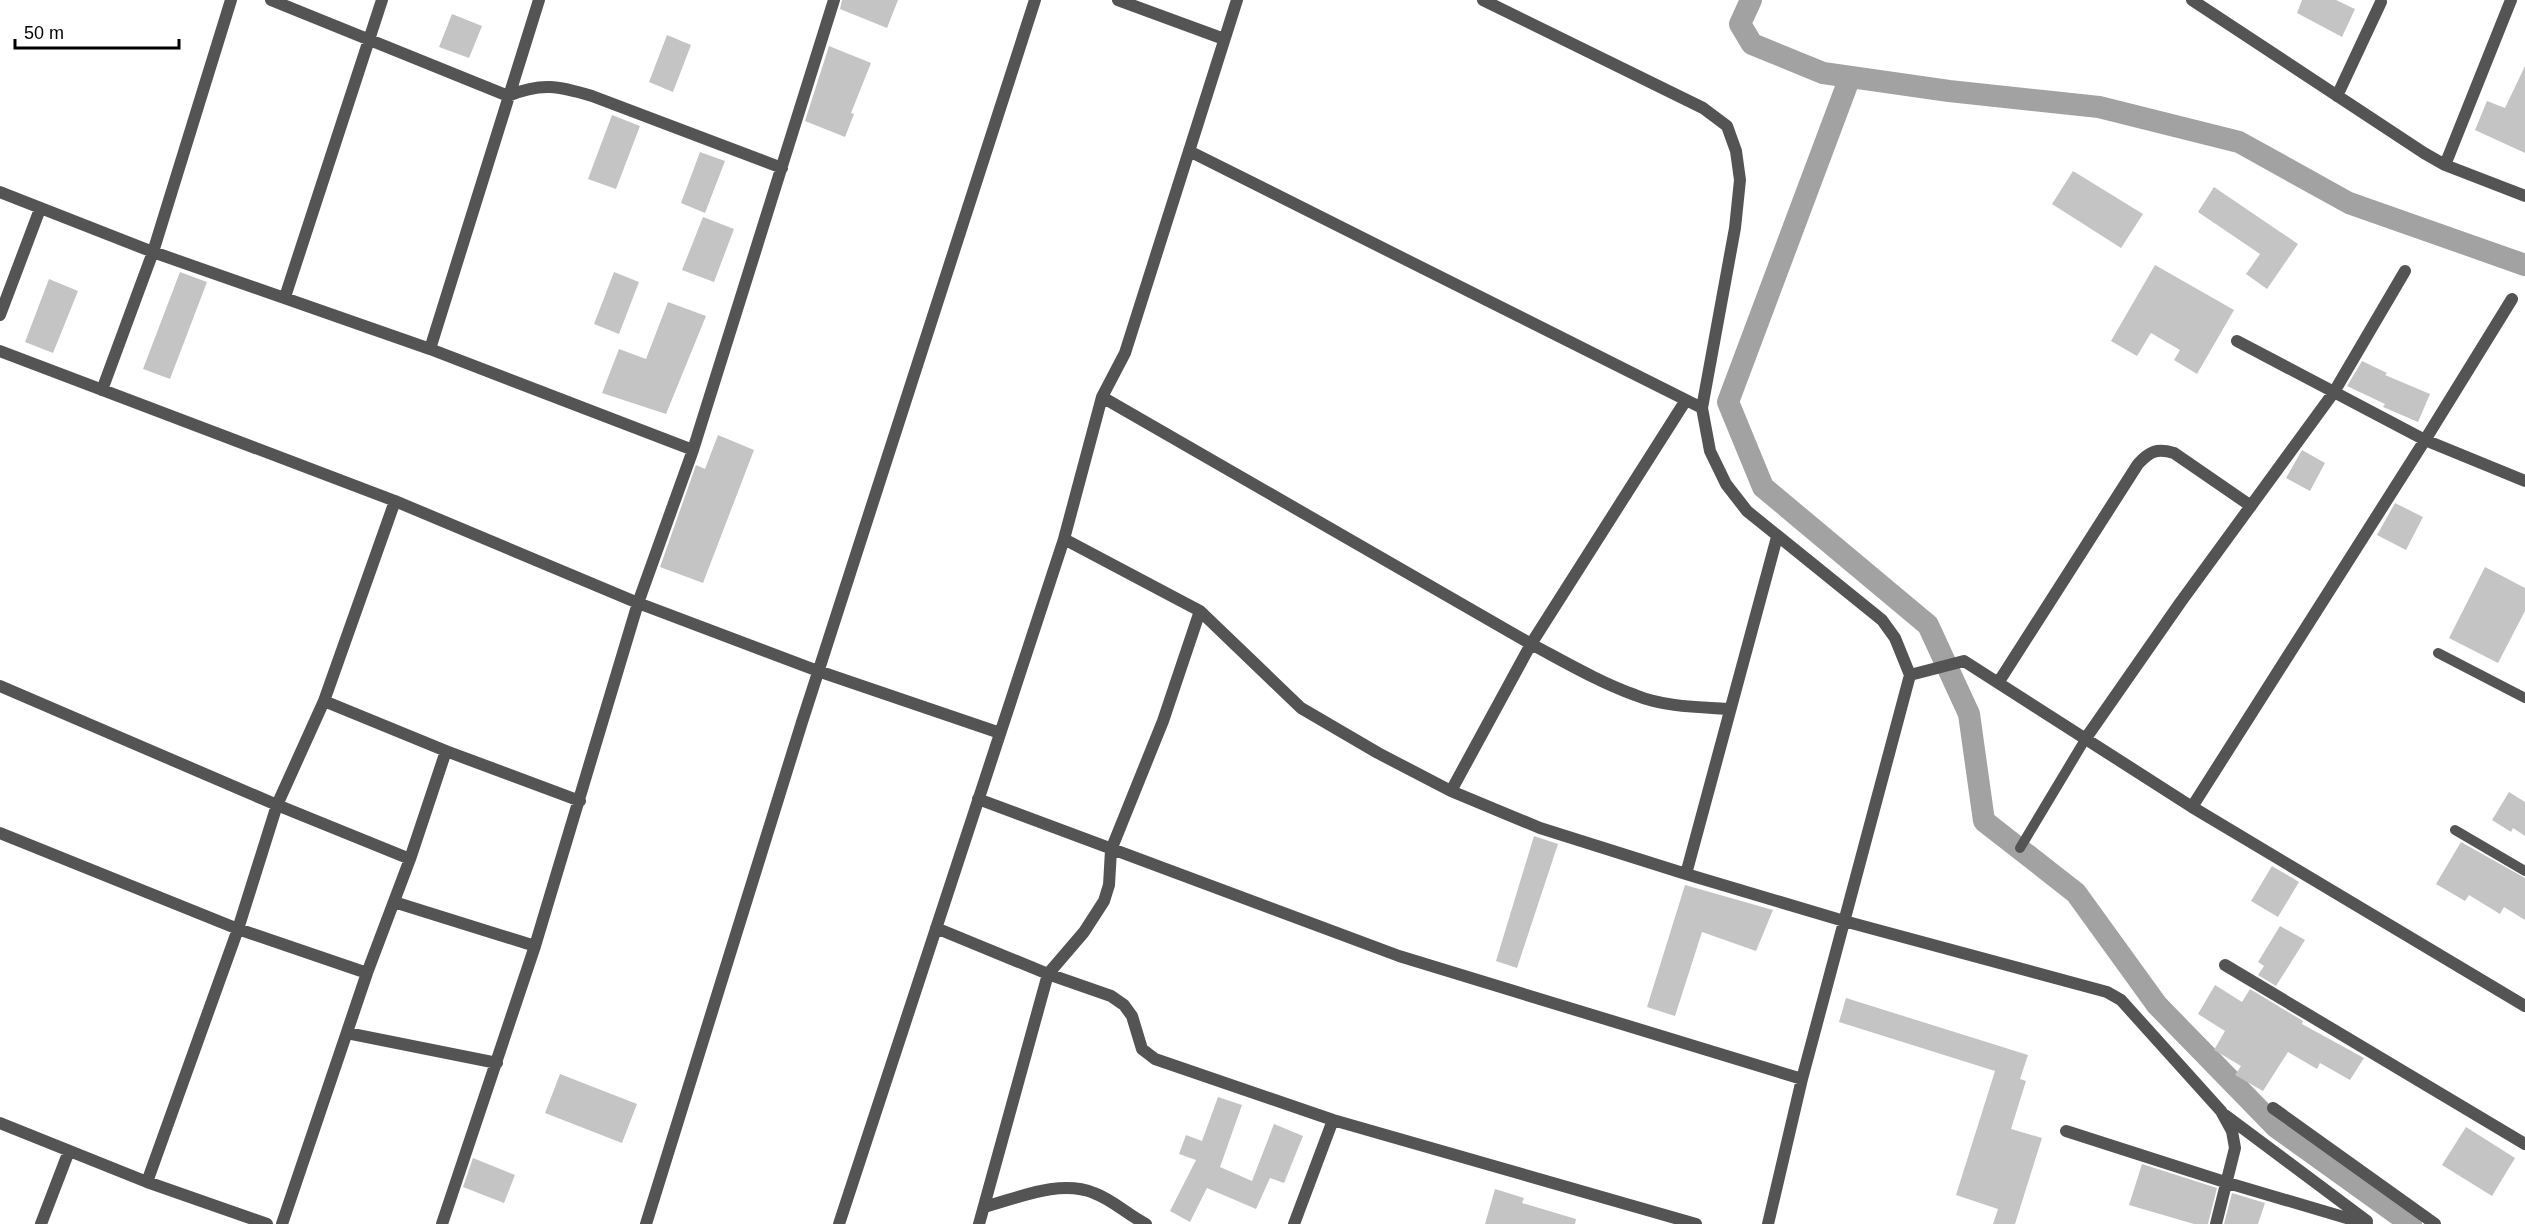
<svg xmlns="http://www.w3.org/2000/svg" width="2525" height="1224" font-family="Helvetica,sans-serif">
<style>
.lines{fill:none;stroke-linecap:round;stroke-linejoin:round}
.canal{stroke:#a2a2a2;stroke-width:22}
.building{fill:#c4c4c4}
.lane{stroke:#545454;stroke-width:10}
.street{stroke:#545454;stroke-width:12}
</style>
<rect width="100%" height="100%" fill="#fff"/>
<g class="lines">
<path class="canal" d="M 1751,0 L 1740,24 L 1752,44 L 1823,73 L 1949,91 L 2099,107 L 2239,142 L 2349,203 L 2525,265
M 1850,77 L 1728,402 L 1763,487 L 1928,625 L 1969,714 L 1984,821 L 2076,893 L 2157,1005 L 2276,1127 L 2411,1224"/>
</g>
<path class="building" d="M 842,0 L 898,0 L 887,28 L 840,9 Z
M 2302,0 L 2336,0 L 2355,9 L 2342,37 L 2297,13 Z
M 452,14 L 482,26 L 469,58 L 439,47 Z
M 667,35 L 691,45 L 673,92 L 649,82 Z
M 829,46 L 871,63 L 851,113 L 854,114 L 845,137 L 805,121 Z
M 2525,66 L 2525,153 L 2475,130 L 2487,101 L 2505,108 Z
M 612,115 L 640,126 L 616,189 L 588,179 Z
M 700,152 L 725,161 L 705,213 L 681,203 Z
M 2073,171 L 2143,214 L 2121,248 L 2052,204 Z
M 2214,187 L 2298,244 L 2267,289 L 2246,274 L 2260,254 L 2198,212 Z
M 703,217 L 734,229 L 714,282 L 682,270 Z
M 2155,265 L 2234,310 L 2197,374 L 2174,360 L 2180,350 L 2151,333 L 2137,356 L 2111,341 Z
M 180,272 L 207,282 L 170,379 L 143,369 Z
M 614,272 L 639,282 L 619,334 L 594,324 Z
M 49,279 L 78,291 L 53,353 L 25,342 Z
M 668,302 L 706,316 L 666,414 L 602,393 L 619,349 L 646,359 Z
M 2362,361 L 2387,373 L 2385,375 L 2430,394 L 2418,422 L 2383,407 L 2385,404 L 2347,386 Z
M 718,435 L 754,450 L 703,583 L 660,567 L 696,465 L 705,469 Z
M 2302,450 L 2325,463 L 2310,491 L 2286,478 Z
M 2395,503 L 2423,517 L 2406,550 L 2377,535 Z
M 2485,567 L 2525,588 L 2525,611 L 2498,663 L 2449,638 Z
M 2509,792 L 2525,802 L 2525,836 L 2513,828 L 2511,832 L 2492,820 Z
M 1534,836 L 1558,844 L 1517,968 L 1496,961 Z
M 2461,842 L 2525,878 L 2525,920 L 2504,907 L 2500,914 L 2469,895 L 2465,901 L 2436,884 Z
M 2272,866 L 2299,882 L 2278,917 L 2251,901 Z
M 1685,885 L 1773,910 L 1756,951 L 1702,932 L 1675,1016 L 1647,1007 Z
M 2280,926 L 2305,940 L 2276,986 L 2258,975 L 2264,966 L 2258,962 Z
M 2215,985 L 2242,1002 L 2250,989 L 2303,1021 L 2302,1024 L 2364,1058 L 2350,1080 L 2320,1063 L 2317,1069 L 2288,1052 L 2263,1091 L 2235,1075 L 2241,1066 L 2214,1050 L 2225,1031 L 2198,1014 Z
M 1846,998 L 2028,1055 L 2020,1079 L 2026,1081 L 2011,1129 L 2042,1138 L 2015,1224 L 1993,1224 L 1998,1209 L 1956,1195 L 1995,1071 L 1839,1022 Z
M 560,1074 L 637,1104 L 622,1143 L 545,1113 Z
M 1218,1097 L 1242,1105 L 1220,1167 L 1252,1181 L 1274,1124 L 1303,1136 L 1284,1183 L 1270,1178 L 1256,1209 L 1207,1188 L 1190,1222 L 1170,1211 L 1196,1160 L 1179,1154 L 1186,1135 L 1202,1141 Z
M 2466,1127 L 2515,1158 L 2492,1196 L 2442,1165 Z
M 473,1158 L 515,1175 L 504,1203 L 463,1187 Z
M 2142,1164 L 2217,1188 L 2208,1224 L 2194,1224 L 2129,1205 Z
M 1495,1189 L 1524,1198 L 1522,1203 L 1576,1219 L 1575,1224 L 1485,1224 Z
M 2232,1193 L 2265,1203 L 2258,1224 L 2224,1224 Z"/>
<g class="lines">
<path class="lane" d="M 2438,653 L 2525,698
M 2455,830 L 2525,871
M 2020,848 L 2086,738"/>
<path class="street" d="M 271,0 L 508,96 C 541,82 559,86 592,96 L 782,168
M 1118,0 L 1224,39
M 1483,0 L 1703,108 L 1727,126 L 1736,151 L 1740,180 L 1735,228 L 1702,408 L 1710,451 L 1726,484 L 1747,511 L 1882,620 L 1895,638 L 1910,675
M 2192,0 L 2424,153 L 2445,165 L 2525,196
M 2337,96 L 2381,2
M 1189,151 L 1702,408
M 2445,165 L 2511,0
M 0,192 L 153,252 L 430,349 L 693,450 L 638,603 L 535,946 L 442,1224
M 285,297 L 382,0
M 0,315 L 40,209
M 2237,341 L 2425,440 L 2512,299
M 430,349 L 539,0
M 0,351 L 395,501 L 638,603 L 818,671 L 1000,733
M 102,390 L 153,252 L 231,0
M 1102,397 L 1531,644 C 1565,662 1599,682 1635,695 C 1664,707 1698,707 1730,709
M 693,450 L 834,0
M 1064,539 L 1200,611 L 1301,708 L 1378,753 L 1451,791 L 1540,828 L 1686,874 L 1844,921 L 2107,992 L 2121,1000 L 2221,1111 L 2232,1131 L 2235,1148 L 2216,1224
M 1998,683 L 2138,464 C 2150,451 2157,448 2174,453 L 2251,506
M 0,686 L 277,805 L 410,859
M 324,701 L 446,751 L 580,801
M 2086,738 L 2180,603 L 2334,392 L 2405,271
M 1451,791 L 1531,644 L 1686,400
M 978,799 L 1399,956 L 1802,1079
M 2192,807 L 2525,1006
M 0,833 L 238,929 L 147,1182
M 1686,874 L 1777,537
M 394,902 L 535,946
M 936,928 L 1048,974 L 1111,996 L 1124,1005 L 1132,1016 L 1142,1049 L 1155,1059 L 1333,1120 L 1696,1224
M 2225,965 L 2525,1144
M 367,973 L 238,929 L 277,805 L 324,701 L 395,501
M 347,1033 L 497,1063
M 2273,1108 L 2435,1224
M 2225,1115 L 2367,1221
M 0,1123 L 147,1182 L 267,1224
M 2066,1131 L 2228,1183 L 2367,1224
M 984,1207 C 1018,1198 1060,1179 1094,1193 C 1113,1200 1128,1215 1146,1224
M 41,1224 L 69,1151
M 282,1224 L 367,973 L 410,859 L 446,751
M 646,1224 L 802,722 L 1035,0
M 839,1224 L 1064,539 L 1102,397 L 1125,353 L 1237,0
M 979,1224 L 1048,974 L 1084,932 L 1104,901 L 1109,885 L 1111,850 L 1163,721 L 1200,611
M 1294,1224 L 1333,1120
M 1768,1224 L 1802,1079 L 1910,675 L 1964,661 L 2192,807 L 2425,440 L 2525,481"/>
</g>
<path d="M15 39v9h164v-9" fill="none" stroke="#000000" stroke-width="3"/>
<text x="24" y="39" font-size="18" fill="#000000" stroke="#ffffff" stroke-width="4.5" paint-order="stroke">50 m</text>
</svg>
